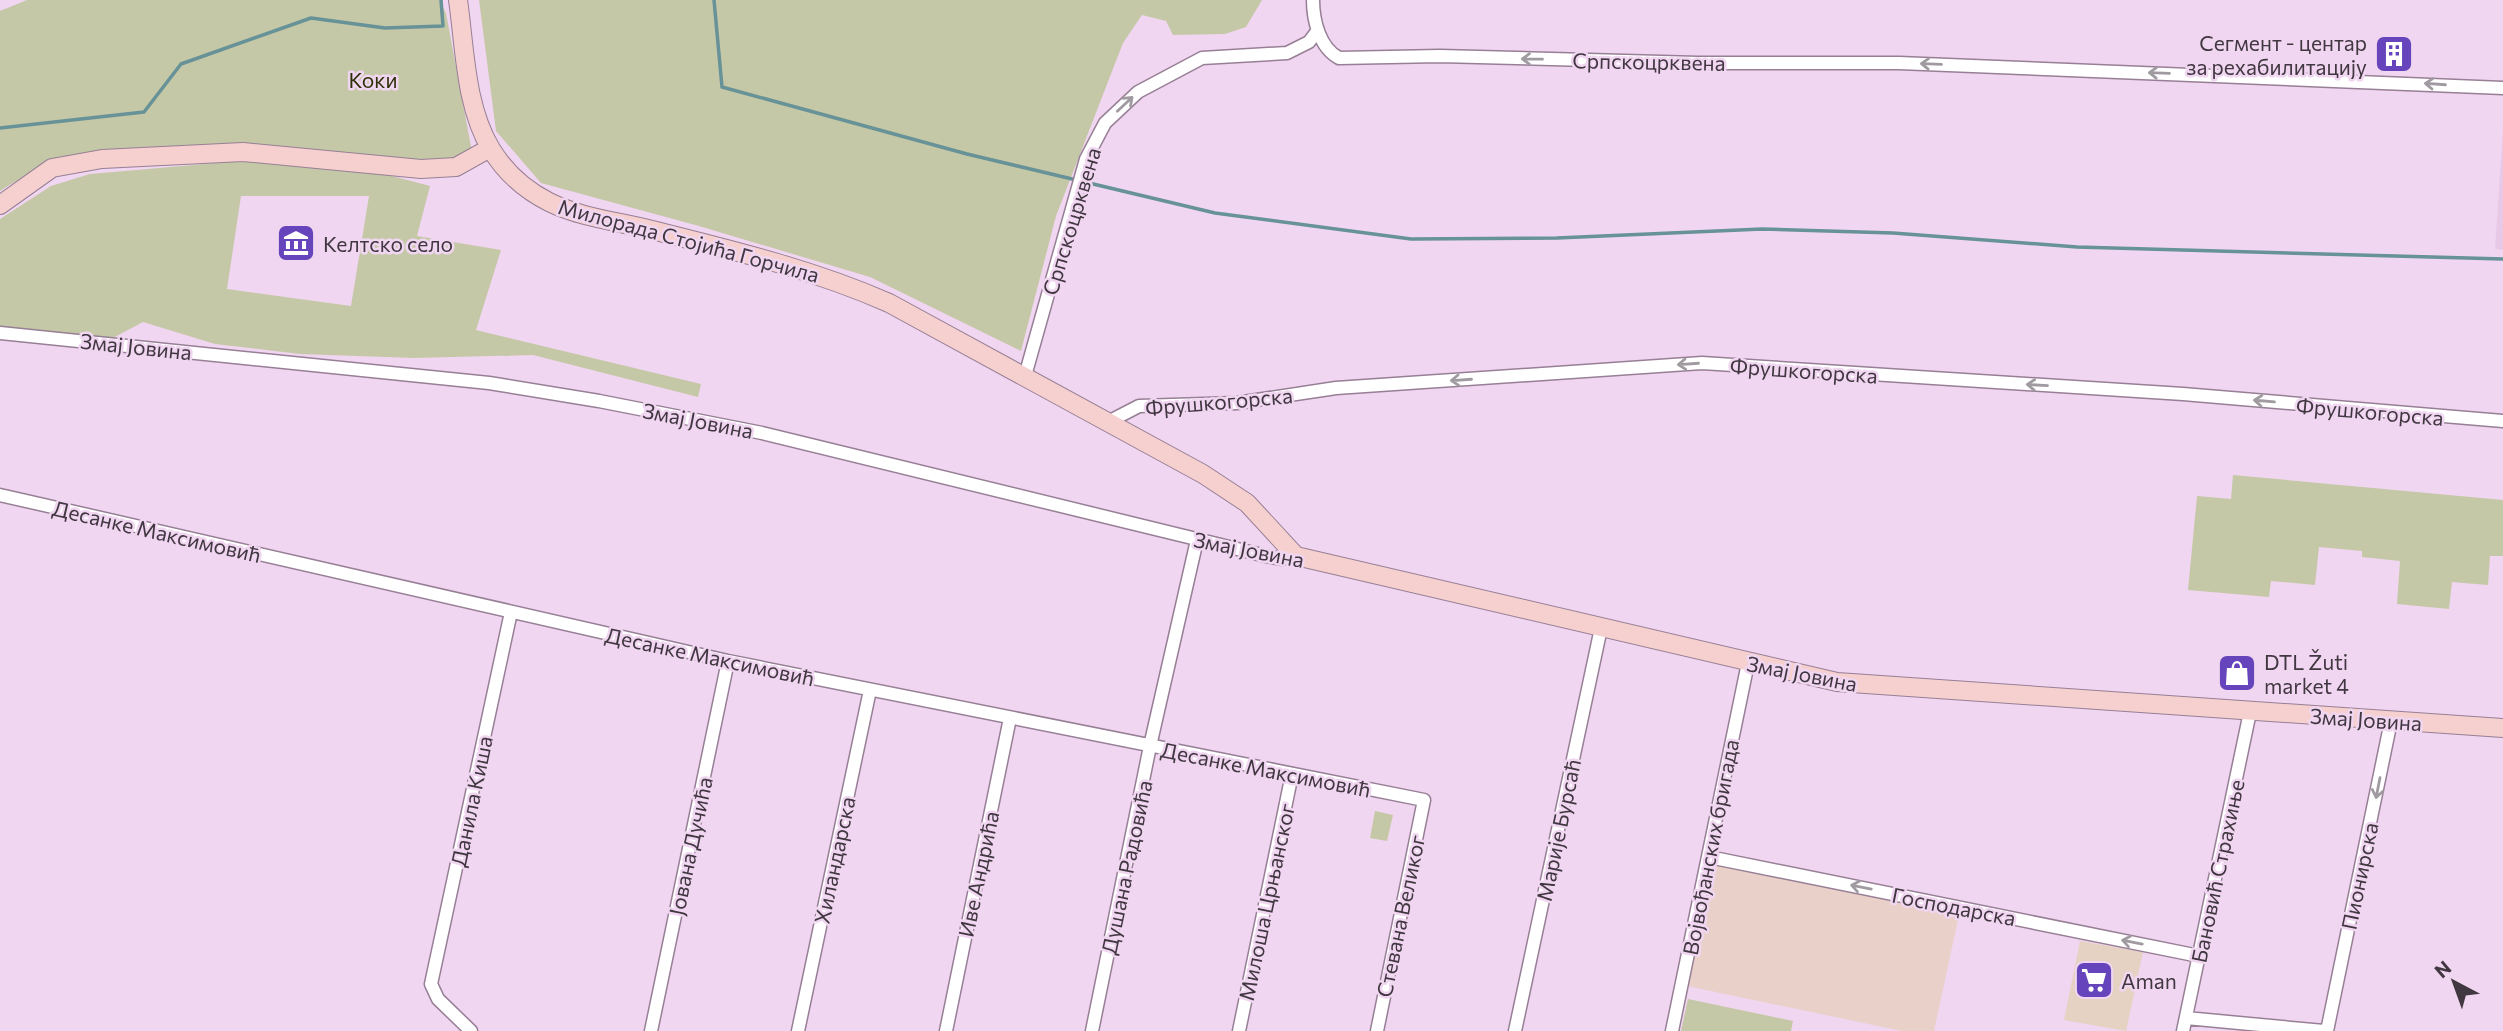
<svg xmlns="http://www.w3.org/2000/svg" width="2503" height="1031" font-family="Commissioner,sans-serif">
<style>
.commercial{fill:#e5d2c3}
.built{fill:#e8c8e7}
.education{fill:#e9d0c8}
.green{fill:#c5c8a7;fill-rule:evenodd}
.lines{fill:none;stroke-linecap:round;stroke-linejoin:round}
.stream{stroke:#679297;stroke-width:3.5}
.street-casing{stroke:#977f96;stroke-width:15}
.secondary-casing{stroke:#977f96;stroke-width:20}
.street{stroke:#fff;stroke-width:12}
.secondary{stroke:#f5d0ce;stroke-width:18}
.oneway{stroke:#a09ba0}
.labels{text-anchor:middle;dominant-baseline:central;stroke-width:5;stroke-linejoin:round;paint-order:stroke}
.poi-label{font-size:21px;fill:#413741;stroke:#f0d6f0;text-anchor:start}
.street-label{font-size:21px;fill:#413741;stroke:#f0d6f0}
.park-label{font-size:21px;fill:#2e3007;stroke:#f0d6f0}
</style>
<rect width="100%" height="100%" fill="#f0d6f0"/>
<path class="commercial" d="M 2080,941 L 2143,952 L 2126,1031 L 2064,1020 Z"/>
<path class="built" d="M 2503,130 L 2503,250 L 2495,249 Z"/>
<path class="education" d="M 1713,863 L 1959,915 L 1934,1031 L 1902,1031 L 1687,986 Z"/>
<path class="green" d="M 27,0 L 439,0 L 446,13 L 472,152 L 452,159 L 428,161 L 117,149 C 64,157 46,162 0,191 L 0,11 Z
M 479,0 L 1262,0 L 1246,27 L 1225,34 L 1173,35 L 1166,21 L 1142,15 L 1123,43 L 1056,216 L 1021,351 L 870,277 L 699,226 L 541,183 L 496,131 Z
M 239,161 L 373,171 L 430,186 L 417,236 L 501,250 L 476,330 L 701,384 L 698,397 L 533,355 L 414,358 L 300,354 L 215,344 L 143,322 L 111,339 L 30,329 L 0,328 L 0,219 L 51,186 L 90,174 ZM 241,196 L 369,196 L 351,306 L 227,289 Z
M 2233,475 L 2503,500 L 2503,556 L 2490,556 L 2488,585 L 2452,582 L 2449,609 L 2397,604 L 2400,561 L 2362,557 L 2362,551 L 2319,547 L 2315,585 L 2271,581 L 2269,597 L 2188,590 L 2197,496 L 2231,499 Z
M 1375,811 L 1393,815 L 1387,841 L 1370,838 Z
M 1688,999 L 1793,1021 L 1791,1031 L 1681,1031 Z"/>
<g class="lines">
<path class="stream" d="M 714,0 L 722,87 L 967,154 L 1215,213 L 1411,239 L 1557,238 L 1762,229 L 1893,233 L 2077,247 L 2503,259
M 0,128 L 144,112 L 181,64 L 311,18 L 385,28 L 443,26 L 441,0"/>
<g class="street-casing">
<path id="street" d="M 1313,0 C 1313,21 1320,48 1339,58 L 1440,56 L 1698,63 L 1899,63 L 2503,88
M 0,333 L 489,383 L 599,401 L 762,433 L 1266,556 L 1282,559 L 1296,556
M 1025,376 L 1086,159 L 1105,123 L 1138,92 L 1202,58 L 1287,53 L 1309,42 L 1318,30
M 1110,421 L 1139,406 L 1237,403 L 1336,388 L 1702,363 L 2183,394 L 2503,421
M 0,495 L 728,661 L 1424,800 L 1377,1031
M 1709,857 L 2199,956
M 2186,1018 L 2324,1031
M 471,1031 L 438,999 L 431,984 L 511,612
M 651,1031 L 728,661
M 798,1031 L 870,690
M 946,1031 L 1010,718
M 1092,1031 L 1150,746 L 1197,540
M 1239,1031 L 1292,774
M 1515,1031 L 1601,628
M 1672,1031 L 1748,663
M 2183,1031 L 2250,712
M 2327,1031 L 2391,721"/>
</g>
<g class="secondary-casing">
<path id="secondary" d="M 458,0 C 465,48 465,106 491,149 C 505,172 525,190 549,202 C 581,218 622,222 656,231 C 736,251 814,270 889,303 L 1203,474 L 1247,503 L 1296,556 L 1837,682 L 2503,728
M 0,205 L 52,168 L 102,159 L 243,152 L 421,169 L 456,167 L 490,148"/>
</g>
<use href="#street" class="street"/>
<use href="#secondary" class="secondary"/>
</g>
<defs><path id="oneway-shaft" d="M-6 0H5M1.5-3L5.5 0L1.5 3" fill="none" stroke-width="1.6" stroke-linecap="round" stroke-linejoin="round" transform="scale(1.75)"/></defs>
<g class="oneway">
<use href="#oneway-shaft" transform="translate(1532 59) rotate(-179)"/>
<use href="#oneway-shaft" transform="translate(1931 64) rotate(-178)"/>
<use href="#oneway-shaft" transform="translate(2159 73) rotate(-178)"/>
<use href="#oneway-shaft" transform="translate(2435 84) rotate(-176)"/>
<use href="#oneway-shaft" transform="translate(1125 104) rotate(-43)"/>
<use href="#oneway-shaft" transform="translate(1688 364) rotate(176)"/>
<use href="#oneway-shaft" transform="translate(1461 380) rotate(176)"/>
<use href="#oneway-shaft" transform="translate(2037 385) rotate(-177)"/>
<use href="#oneway-shaft" transform="translate(2264 401) rotate(-175)"/>
<use href="#oneway-shaft" transform="translate(2378 788) rotate(101)"/>
<use href="#oneway-shaft" transform="translate(1861 887) rotate(-169)"/>
<use href="#oneway-shaft" transform="translate(2132 942) rotate(-169)"/>
</g>
<defs>
<g id="building-square" transform="scale(2.0125)"><rect x="-9" y="-9" width="18" height="18" rx="4" fill="#6644bc" stroke="#f0d6f0"/><path d="M-4-6H4V6H1V3H-1V6H-4ZM-2.5-4.3h1.7v1.8h-1.7ZM.8-4.3h1.7v1.8H.8ZM-2.5-1h1.7V.8h-1.7ZM.8-1h1.7V.8H.8Z" fill="#fff"/></g>
<g id="museum-square" transform="scale(2.0125)"><rect x="-9" y="-9" width="18" height="18" rx="4" fill="#6644bc" stroke="#f0d6f0"/><path d="M0-6L6-3V-2H-6V-3ZM-5-1h2V3h-2ZM-1-1h2V3h-2ZM3-1h2V3H3ZM-6 4H6V6H-6Z" fill="#fff"/></g>
<g id="shop-square" transform="scale(2.0125)"><rect x="-9" y="-9" width="18" height="18" rx="4" fill="#6644bc" stroke="#f0d6f0"/><path d="M-5-2.5h2.3a2.7 3.5 0 0 1 5.4 0H5L5.5 6h-11ZM-1.5-2.5h3a1.5 2.3 0 0 0-3 0Z" fill="#fff"/></g>
<g id="supermarket-square" transform="scale(2.0125)"><rect x="-9" y="-9" width="18" height="18" rx="4" fill="#6644bc" stroke="#f0d6f0"/><path d="M-6-5.5h2.5l.6 2H6L4.5 2H-2.5L-4.4-4H-6ZM-1.5 3.2a1.3 1.3 0 1 0 .1 0ZM3 3.2a1.3 1.3 0 1 0 .1 0Z" fill="#fff"/></g>
</defs>
<g fill-rule="evenodd">
<use href="#building-square" x="2394" y="54"/>
<use href="#museum-square" x="296" y="243"/>
<use href="#shop-square" x="2237" y="673"/>
<use href="#supermarket-square" x="2094" y="980"/>
</g>
<g class="labels">
<g class="poi-label">
<text x="2367" y="42" text-anchor="end">Сегмент - центар<tspan x="2367" dy="24">за рехабилитацију</tspan></text>
<text x="323" y="243">Келтско село</text>
<text x="2264" y="661">DTL Žuti<tspan x="2264" dy="24">market 4</tspan></text>
<text x="2121" y="980">Aman</text>
</g>
<g class="street-label">
<text transform="translate(1649 61) rotate(1)">Српскоцрквена</text>
<text transform="translate(1071 221) rotate(-73)">Српскоцрквена</text>
<text transform="translate(689 240) rotate(15)">Милорада Стојића Горчила</text>
<text transform="translate(136 346) rotate(6)">Змај Јовина</text>
<text transform="translate(1804 370) rotate(4)">Фрушкогорска</text>
<text transform="translate(1219 401) rotate(-5)">Фрушкогорска</text>
<text transform="translate(2370 411) rotate(5)">Фрушкогорска</text>
<text transform="translate(698 420) rotate(11)">Змај Јовина</text>
<text transform="translate(157 531) rotate(13)">Десанке Максимовић</text>
<text transform="translate(1249 549) rotate(11)">Змај Јовина</text>
<text transform="translate(710 656) rotate(12)">Десанке Максимовић</text>
<text transform="translate(1802 673) rotate(11)">Змај Јовина</text>
<text transform="translate(2366 719) rotate(4)">Змај Јовина</text>
<text transform="translate(1266 769) rotate(11)">Десанке Максимовић</text>
<text transform="translate(471 801) rotate(-78)">Данила Киша</text>
<text transform="translate(1558 830) rotate(-78)">Марије Бурсаћ</text>
<text transform="translate(690 846) rotate(-78)">Јована Дучића</text>
<text transform="translate(1710 847) rotate(-79)">Војвођанских бригада</text>
<text transform="translate(834 860) rotate(-78)">Хиландарска</text>
<text transform="translate(1126 867) rotate(-78)">Душана Радовића</text>
<text transform="translate(2217 871) rotate(-78)">Бановић Страхиње</text>
<text transform="translate(978 874) rotate(-78)">Иве Андрића</text>
<text transform="translate(2359 876) rotate(-78)">Пионирска</text>
<text transform="translate(1266 902) rotate(-78)">Милоша Црњанског</text>
<text transform="translate(1954 906) rotate(11)">Господарска</text>
<text transform="translate(1400 916) rotate(-78)">Стевана Великог</text>
</g>
<g class="park-label">
<text x="373" y="79">Коки</text>
</g>
</g>
<g transform="translate(2454 982) rotate(319)" stroke="#f0d6f0" stroke-width="5" paint-order="stroke">
<path d="M0-5L12 26L0 18L-12 26Z" fill="#413741"/>
<text y="-10" font-size="19" font-weight="bold" text-anchor="middle" fill="#413741">N</text>
</g>
</svg>
